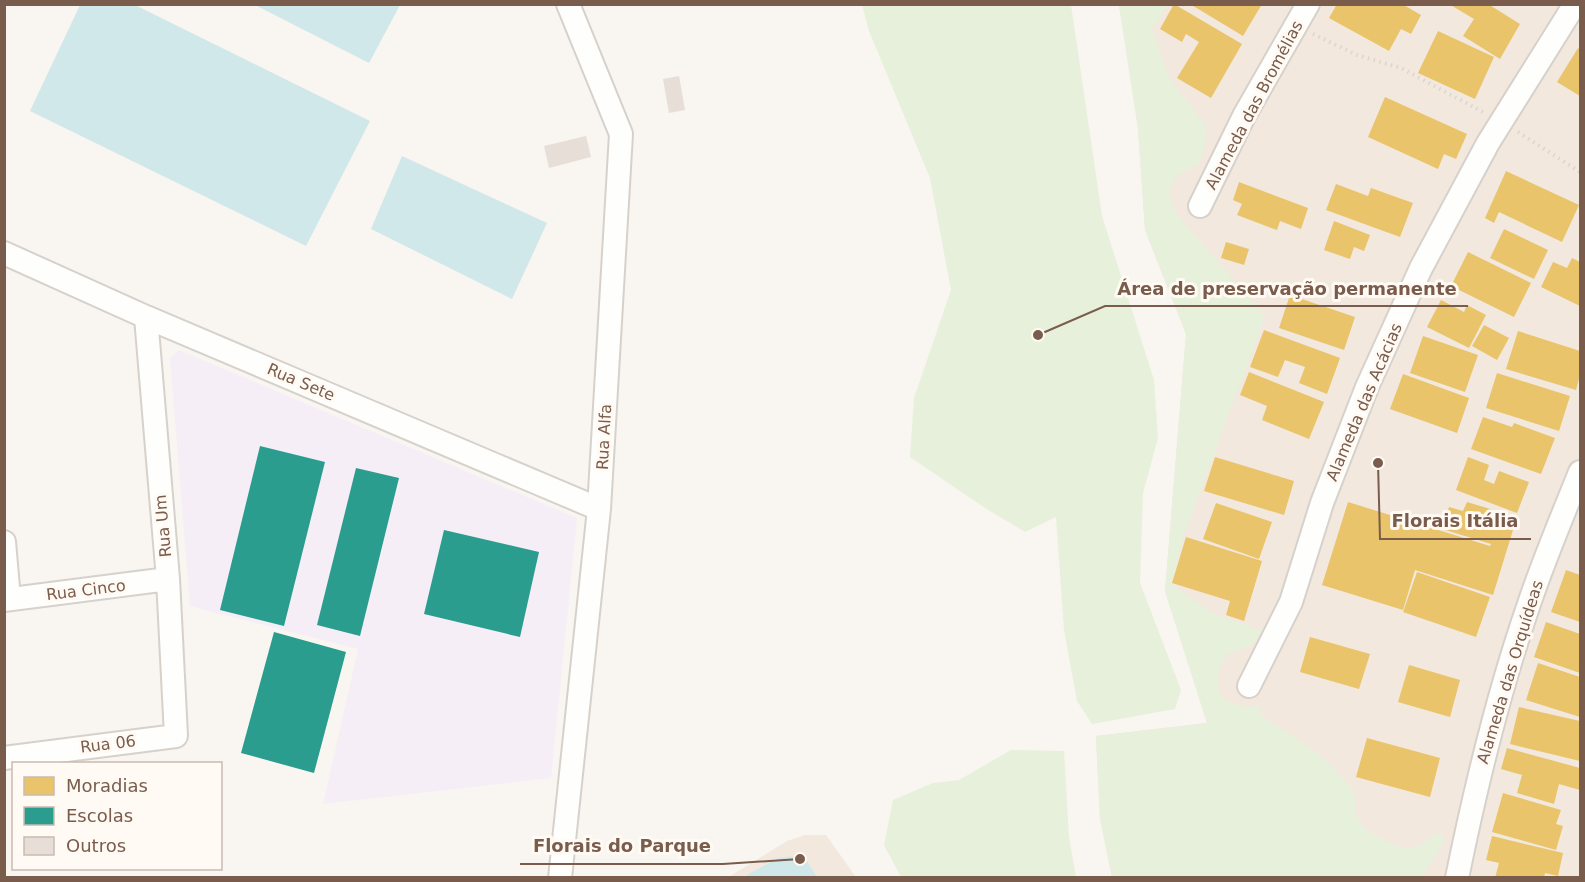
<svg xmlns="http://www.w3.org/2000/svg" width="1585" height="882" font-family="'DejaVu Sans',sans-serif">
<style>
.residential{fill:#f2e8de}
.education{fill:#f6eef6}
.green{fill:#e7f0db}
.water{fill:#d0e8ea}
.homes{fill:#e9c46a}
.schools{fill:#2a9d8f}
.building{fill:#e6ded7}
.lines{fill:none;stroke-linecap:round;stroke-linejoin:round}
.street-casing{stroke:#d7d1cb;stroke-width:26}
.path{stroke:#dcd5d0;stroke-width:4;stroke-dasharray:1.5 4.5;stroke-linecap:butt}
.street{stroke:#fefefd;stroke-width:22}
.labels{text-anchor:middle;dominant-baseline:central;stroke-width:6;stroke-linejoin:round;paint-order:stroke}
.street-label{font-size:16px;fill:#7a5c4d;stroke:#fffaf3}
.leader{fill:none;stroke:#7a5c4d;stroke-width:2}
.callout-dot{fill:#7a5c4d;stroke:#fffaf3;stroke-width:2}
.callout-label{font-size:18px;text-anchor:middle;font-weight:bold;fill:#7a5c4d;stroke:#fffaf3;stroke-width:6;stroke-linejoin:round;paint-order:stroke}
</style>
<rect width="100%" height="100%" fill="#f9f5f0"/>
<path class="residential" d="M 1119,5 L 1580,5 L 1580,877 L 1112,877 L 1100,819 L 1096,736 L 1207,723 L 1165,591 L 1186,334 L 1145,230 L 1138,128 Z
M 805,835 L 826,835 L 856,877 L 727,878 L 787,841 Z"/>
<path class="education" d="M 179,350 L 577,518 L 551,778 L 323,804 L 358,649 L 190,606 L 170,358 Z"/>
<path class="green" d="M 862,5 L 1071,5 L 1102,216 L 1154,380 L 1158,438 L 1143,493 L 1140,583 L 1181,690 L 1175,709 L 1092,724 L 1077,701 L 1064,630 L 1056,517 L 1025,532 L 985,508 L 910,457 L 914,398 L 951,290 L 930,178 L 869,31 Z
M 1119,5 L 1168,5 L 1152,30 L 1170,79 L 1207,127 C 1205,137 1204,152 1200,161 C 1197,167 1190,169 1184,172 C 1165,181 1168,196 1176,213 L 1265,317 L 1183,537 L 1173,585 L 1212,613 L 1262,631 C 1255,647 1242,649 1227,654 C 1206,689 1221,710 1261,706 L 1260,715 C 1289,734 1321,752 1344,779 C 1351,787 1355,794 1356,804 C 1357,808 1355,813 1357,817 C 1364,832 1395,849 1411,848 C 1422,847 1429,837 1439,832 L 1444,837 C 1443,852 1427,863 1423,877 L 1112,877 L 1100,819 L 1096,736 L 1207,723 L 1165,591 L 1186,334 L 1145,230 L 1138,128 Z
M 1011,750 L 1064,751 L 1069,837 L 1076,877 L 901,877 L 884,845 L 893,800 L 933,783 L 959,780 Z"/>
<path class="water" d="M 133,4 L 370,121 L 306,246 L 30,111 L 80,5 Z
M 255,5 L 400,5 L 369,63 Z
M 402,156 L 547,223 L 512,299 L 371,229 Z
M 795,856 L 806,860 L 817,877 L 746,877 L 748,874 L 779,858 Z"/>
<path class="homes" d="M 1174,4 L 1242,44 L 1211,98 L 1177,78 L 1199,42 L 1186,34 L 1182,42 L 1160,29 Z
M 1190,4 L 1262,4 L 1243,36 Z
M 1337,4 L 1402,4 L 1421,15 L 1411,34 L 1401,29 L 1389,51 L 1329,18 Z
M 1449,4 L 1488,4 L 1520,24 L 1500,59 L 1463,36 L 1474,19 Z
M 1438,31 L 1494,57 L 1475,99 L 1418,73 Z
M 1578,48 L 1580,50 L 1580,96 L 1557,82 Z
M 1385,97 L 1467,134 L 1456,159 L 1444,154 L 1438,169 L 1368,137 Z
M 1506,171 L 1579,205 L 1562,242 L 1499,212 L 1494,223 L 1485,218 Z
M 1239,182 L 1308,208 L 1301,229 L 1280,221 L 1277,230 L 1237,215 L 1242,204 L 1233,200 Z
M 1336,184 L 1368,196 L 1371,188 L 1413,203 L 1400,237 L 1326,210 Z
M 1334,221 L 1370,235 L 1364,251 L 1354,247 L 1350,259 L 1324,250 Z
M 1504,229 L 1548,250 L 1534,279 L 1490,258 Z
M 1226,242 L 1249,249 L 1244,265 L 1221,258 Z
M 1468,252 L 1531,283 L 1514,317 L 1451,286 Z
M 1572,258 L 1580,262 L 1580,306 L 1541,287 L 1553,262 L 1567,268 Z
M 1290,295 L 1355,317 L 1344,350 L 1279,328 Z
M 1441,300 L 1464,312 L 1467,305 L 1486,315 L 1469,348 L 1427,327 Z
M 1484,325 L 1509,338 L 1497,360 L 1472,346 Z
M 1264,330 L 1340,358 L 1327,394 L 1299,383 L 1305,367 L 1285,360 L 1278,377 L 1250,367 Z
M 1518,331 L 1580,351 L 1580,375 L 1576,390 L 1506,369 Z
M 1423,336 L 1478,355 L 1465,392 L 1410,373 Z
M 1249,372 L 1324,402 L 1309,439 L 1262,420 L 1267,406 L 1240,395 Z
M 1497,373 L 1570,396 L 1559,431 L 1486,408 Z
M 1403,374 L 1469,398 L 1457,433 L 1390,409 Z
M 1483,417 L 1512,427 L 1514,423 L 1555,438 L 1541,474 L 1471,449 Z
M 1215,457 L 1294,481 L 1284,515 L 1204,491 Z
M 1468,457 L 1489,465 L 1484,480 L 1494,484 L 1499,471 L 1529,482 L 1517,513 L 1456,490 Z
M 1348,502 L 1490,546 L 1491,544 L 1442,529 L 1449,507 L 1463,511 L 1467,502 L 1517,517 L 1493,595 L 1415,570 L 1403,610 L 1322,585 Z
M 1216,503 L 1272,522 L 1259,559 L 1203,539 Z
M 1186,537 L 1262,561 L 1244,621 L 1226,615 L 1230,601 L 1172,583 Z
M 1566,570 L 1580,575 L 1580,622 L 1551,612 Z
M 1417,572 L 1490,597 L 1476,637 L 1403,612 Z
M 1546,622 L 1580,634 L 1580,673 L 1534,657 Z
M 1310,637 L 1370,654 L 1359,689 L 1300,672 Z
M 1538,663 L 1580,677 L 1580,717 L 1526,700 Z
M 1409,665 L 1460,680 L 1450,717 L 1398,702 Z
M 1519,707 L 1580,721 L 1580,761 L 1510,744 Z
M 1367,738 L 1440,758 L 1430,797 L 1356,777 Z
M 1507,748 L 1580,768 L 1580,790 L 1559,784 L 1554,804 L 1517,793 L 1522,775 L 1501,769 Z
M 1503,793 L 1561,810 L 1556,824 L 1563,826 L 1556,850 L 1492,832 Z
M 1492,836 L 1563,853 L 1558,876 L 1545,873 L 1544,878 L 1495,878 L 1499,863 L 1486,860 Z"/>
<path class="schools" d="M 260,446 L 325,462 L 284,626 L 220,610 Z
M 356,468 L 399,478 L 360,636 L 317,625 Z
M 444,530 L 539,552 L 520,637 L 424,614 Z
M 274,632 L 346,652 L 314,773 L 241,753 Z"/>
<path class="building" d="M 679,76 L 685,110 L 669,113 L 663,79 Z
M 586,136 L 591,157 L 549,168 L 544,146 Z"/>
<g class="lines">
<g class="street-casing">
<path id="street" d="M 1200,206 L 1244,116 L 1308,4
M 4,253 L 146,317 L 599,509
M 4,542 L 9,599
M 4,600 L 168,579
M 1249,686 L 1291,602 L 1322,503 L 1367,387 L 1421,268 L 1488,143 L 1575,4
M 4,758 L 176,736 L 168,579 L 146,317
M 560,878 L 599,509 L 621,134 L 568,4
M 1457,878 C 1476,785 1498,693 1529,604 C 1544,559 1563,515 1580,472"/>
</g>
<path class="path" d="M 1313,34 L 1357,55 L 1401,68 L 1483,112
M 1518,132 L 1580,172"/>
<use href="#street" class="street"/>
</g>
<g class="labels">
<g class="street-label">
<text transform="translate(1254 105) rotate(-62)">Alameda das Bromélias</text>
<text transform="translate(301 382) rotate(23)">Rua Sete</text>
<text transform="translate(1364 402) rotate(-67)">Alameda das Acácias</text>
<text transform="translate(604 437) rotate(-87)">Rua Alfa</text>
<text transform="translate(163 526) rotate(-95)">Rua Um</text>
<text transform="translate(86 590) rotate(-7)">Rua Cinco</text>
<text transform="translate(1510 672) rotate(-73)">Alameda das Orquídeas</text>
<text transform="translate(108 744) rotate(-7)">Rua 06</text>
</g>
</g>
<path class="leader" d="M1038 335L1105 306H1468M1378 463L1380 539H1531M800 859L723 864H520"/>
<g class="callout-dot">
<circle cx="1038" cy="335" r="6"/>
<circle cx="1378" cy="463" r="6"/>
<circle cx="800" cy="859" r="6"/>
</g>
<g class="callout-label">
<text x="1287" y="295">Área de preservação permanente</text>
<text x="1455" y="527">Florais Itália</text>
<text x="622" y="852">Florais do Parque</text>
</g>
<rect width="1585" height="882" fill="none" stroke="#7a5c4d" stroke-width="12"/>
<rect x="12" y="762" width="210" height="108" fill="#fffaf3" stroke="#cabbb1" stroke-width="1.5"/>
<rect x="24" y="777" width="30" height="18" fill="#e9c46a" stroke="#cabbb1" stroke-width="1.5"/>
<text x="66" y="792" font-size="18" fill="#7a5c4d">Moradias</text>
<rect x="24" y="807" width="30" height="18" fill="#2a9d8f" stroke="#cabbb1" stroke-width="1.5"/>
<text x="66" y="822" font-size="18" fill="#7a5c4d">Escolas</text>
<rect x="24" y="837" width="30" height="18" fill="#e6ded7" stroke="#cabbb1" stroke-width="1.5"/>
<text x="66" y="852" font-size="18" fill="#7a5c4d">Outros</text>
</svg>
